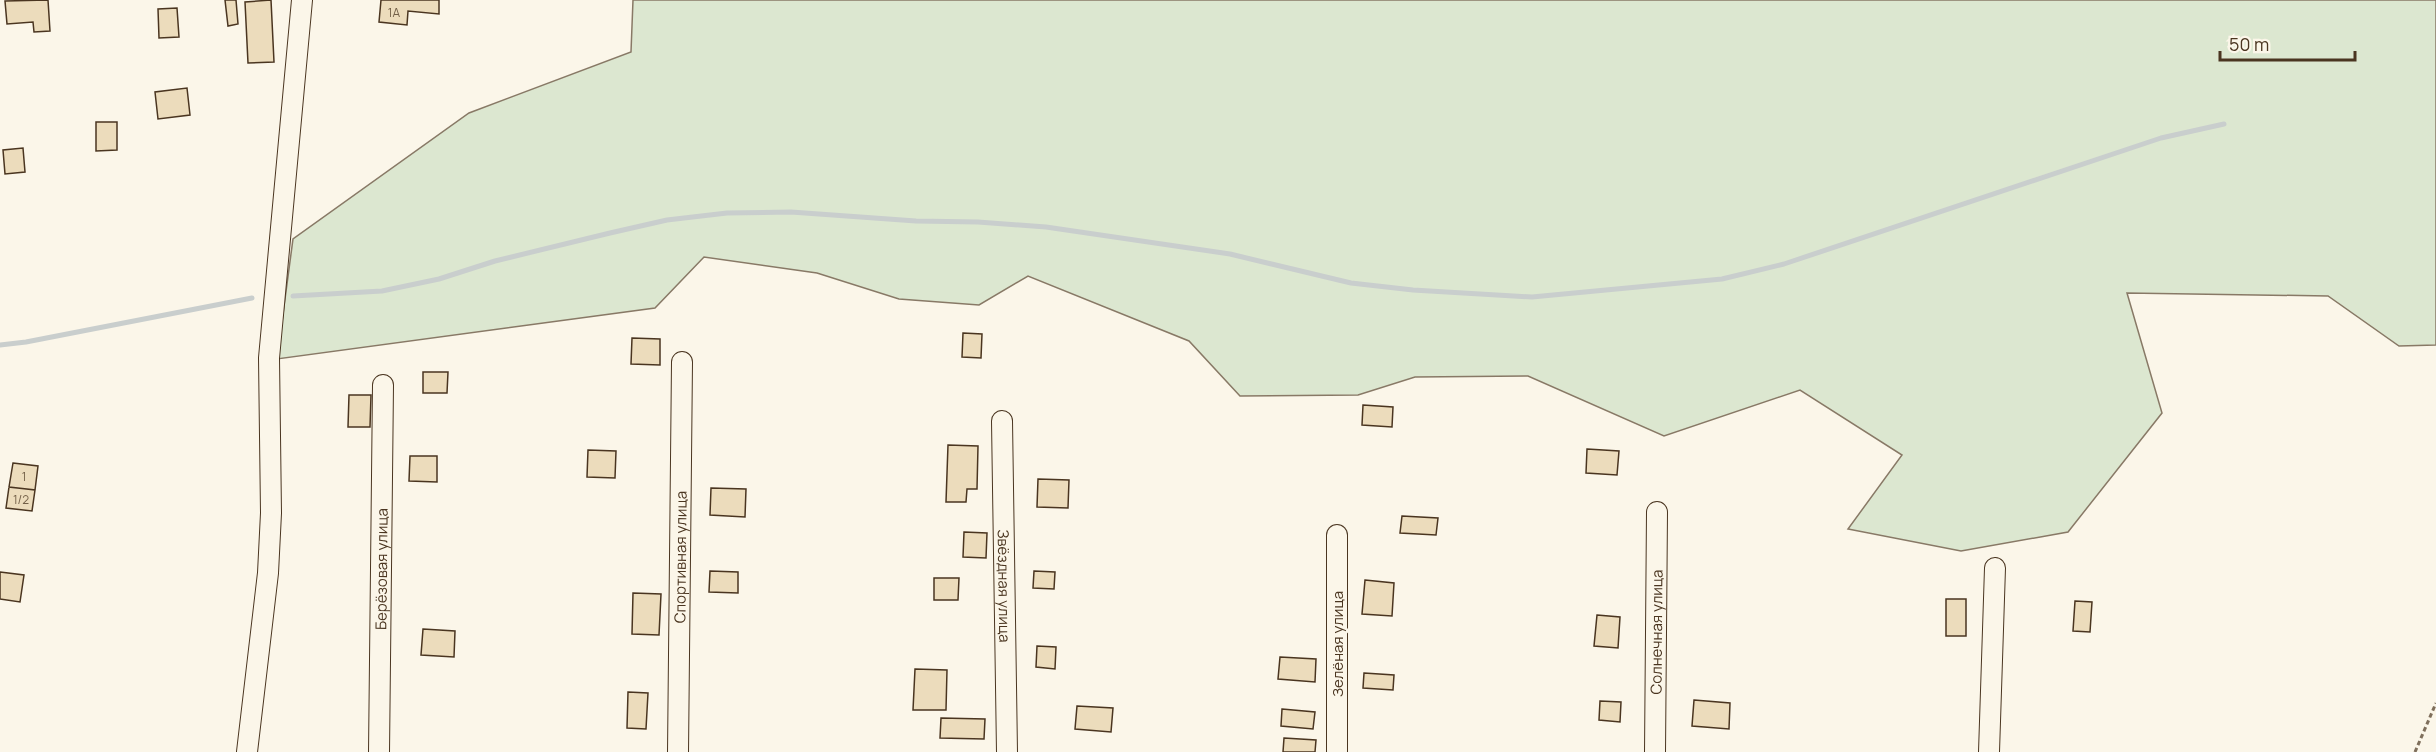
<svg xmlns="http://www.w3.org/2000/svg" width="2436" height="752" font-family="Manrope,sans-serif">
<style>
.green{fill:#dce7d0;stroke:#887966;stroke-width:1.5}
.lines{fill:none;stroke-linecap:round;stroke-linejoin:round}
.stream{stroke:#c9cecd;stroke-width:5}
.building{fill:#ecdcbc;stroke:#4a3520;stroke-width:1.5}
.minor-casing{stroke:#4a3520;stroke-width:22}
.path{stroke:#7f6f5c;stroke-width:3;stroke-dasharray:4.5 3;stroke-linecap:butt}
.minor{stroke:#fbf6e9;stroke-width:20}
.labels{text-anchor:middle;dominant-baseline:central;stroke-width:4.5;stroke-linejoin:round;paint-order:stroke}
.number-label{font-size:12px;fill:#725f47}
.street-label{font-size:15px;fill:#4a3520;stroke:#fbf6e9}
</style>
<rect width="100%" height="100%" fill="#fbf6e9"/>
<path class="green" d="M 633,0 L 2436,0 L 2436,345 L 2399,346 L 2328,296 L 2127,293 L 2162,413 L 2068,532 L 1961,551 L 1848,529 L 1902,455 L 1800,390 L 1664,436 L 1528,376 L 1415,377 L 1358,395 L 1240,396 L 1189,341 L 1028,276 L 979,305 L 899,299 L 817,273 L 704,257 L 655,308 L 277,359 L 293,239 L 469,113 L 631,52 Z"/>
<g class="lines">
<path class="stream" d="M 293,296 L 382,291 L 439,279 L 495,261 L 610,233 L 667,220 L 727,213 L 791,212 L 916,221 L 978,222 L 1046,227 L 1230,254 L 1351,283 L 1413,290 L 1532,297 L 1722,279 L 1784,264 L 2161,138 L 2224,124
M 0,345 L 26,342 L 252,298"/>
</g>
<path class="building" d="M 48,0 L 50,31 L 34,32 L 33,22 L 7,24 L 5,1 Z
M 225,0 L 236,0 L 238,24 L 228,26 Z
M 271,0 L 274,62 L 248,63 L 245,2 Z
M 381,0 L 439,0 L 439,14 L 408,11 L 407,25 L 379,22 Z
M 177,8 L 179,37 L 159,38 L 158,9 Z
M 187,88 L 190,115 L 158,119 L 155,92 Z
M 96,122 L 117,122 L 117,150 L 96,151 Z
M 23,148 L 25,172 L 5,174 L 3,150 Z
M 963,333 L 982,334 L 981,358 L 962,357 Z
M 632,338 L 660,339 L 660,365 L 631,364 Z
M 423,372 L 448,372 L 447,393 L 423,393 Z
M 349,395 L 371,395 L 370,427 L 348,427 Z
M 1363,405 L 1393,407 L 1392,427 L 1362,425 Z
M 948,445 L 978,446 L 977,489 L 967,489 L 966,502 L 946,502 Z
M 1587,449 L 1619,451 L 1617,475 L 1586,473 Z
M 588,450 L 616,451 L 615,478 L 587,477 Z
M 410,456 L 437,456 L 437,482 L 409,481 Z
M 13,463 L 38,466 L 35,490 L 9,487 Z
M 1038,479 L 1069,480 L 1068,508 L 1037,507 Z
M 9,487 L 35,490 L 32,511 L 6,508 Z
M 711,488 L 746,489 L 745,517 L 710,515 Z
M 1402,516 L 1438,518 L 1436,535 L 1400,533 Z
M 964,532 L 987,533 L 986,558 L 963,557 Z
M 710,571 L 738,572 L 738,593 L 709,592 Z
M 1034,571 L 1055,572 L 1054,589 L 1033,588 Z
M 0,572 L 24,575 L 20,602 L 0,599 Z
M 934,578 L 959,578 L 958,600 L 934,600 Z
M 1365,580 L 1394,583 L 1392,616 L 1362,614 Z
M 633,593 L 661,594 L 659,635 L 632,634 Z
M 1946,599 L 1966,599 L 1966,636 L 1946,636 Z
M 2075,601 L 2092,602 L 2090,632 L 2073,631 Z
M 1597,615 L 1620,617 L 1618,648 L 1594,646 Z
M 423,629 L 455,631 L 454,657 L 421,655 Z
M 1037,646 L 1056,647 L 1055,669 L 1036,667 Z
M 1280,657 L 1316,659 L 1315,682 L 1278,679 Z
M 915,669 L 947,670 L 946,710 L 913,710 Z
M 1364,673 L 1394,675 L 1393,690 L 1363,688 Z
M 628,692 L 648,693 L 646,729 L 627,728 Z
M 1694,700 L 1730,703 L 1729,729 L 1692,726 Z
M 1600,701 L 1621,702 L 1620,722 L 1599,720 Z
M 1077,706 L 1113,708 L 1111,732 L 1075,729 Z
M 1282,709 L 1315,712 L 1313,729 L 1281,726 Z
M 941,718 L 985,719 L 984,739 L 940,738 Z
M 1284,738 L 1316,740 L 1315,752 L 1283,752 Z"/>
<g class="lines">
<g class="minor-casing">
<g id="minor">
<path id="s1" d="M 1002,421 L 1007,752"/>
<path d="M 247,752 L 268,573 L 271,513 L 269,358 L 302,0"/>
<path id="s2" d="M 379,752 L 383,385"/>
<path id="s3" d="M 678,752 L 682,362"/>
<path d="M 1337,752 L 1337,535"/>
<path id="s4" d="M 1655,752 L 1657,512"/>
<path d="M 1989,752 L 1995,568"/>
</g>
</g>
<path class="path" d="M 2415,752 L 2436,703"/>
<use href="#minor" class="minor"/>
</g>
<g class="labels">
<g class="number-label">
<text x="394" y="12">1А</text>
<text x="24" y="476">1</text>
<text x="21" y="499">1/2</text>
</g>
<g class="street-label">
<text stroke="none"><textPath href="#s3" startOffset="195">Спортивная улица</textPath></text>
<text stroke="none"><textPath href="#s2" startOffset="183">Берёзовая улица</textPath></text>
<text stroke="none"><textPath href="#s1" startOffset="165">Звёздная улица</textPath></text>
<text stroke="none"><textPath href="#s4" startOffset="120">Солнечная улица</textPath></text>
<text transform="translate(1337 644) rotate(-90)">Зелёная улица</text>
</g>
</g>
<path d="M2220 51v9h135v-9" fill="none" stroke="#4a3520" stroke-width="3"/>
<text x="2229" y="51" font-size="18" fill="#4a3520" stroke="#fbf6e9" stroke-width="4.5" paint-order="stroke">50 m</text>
</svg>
